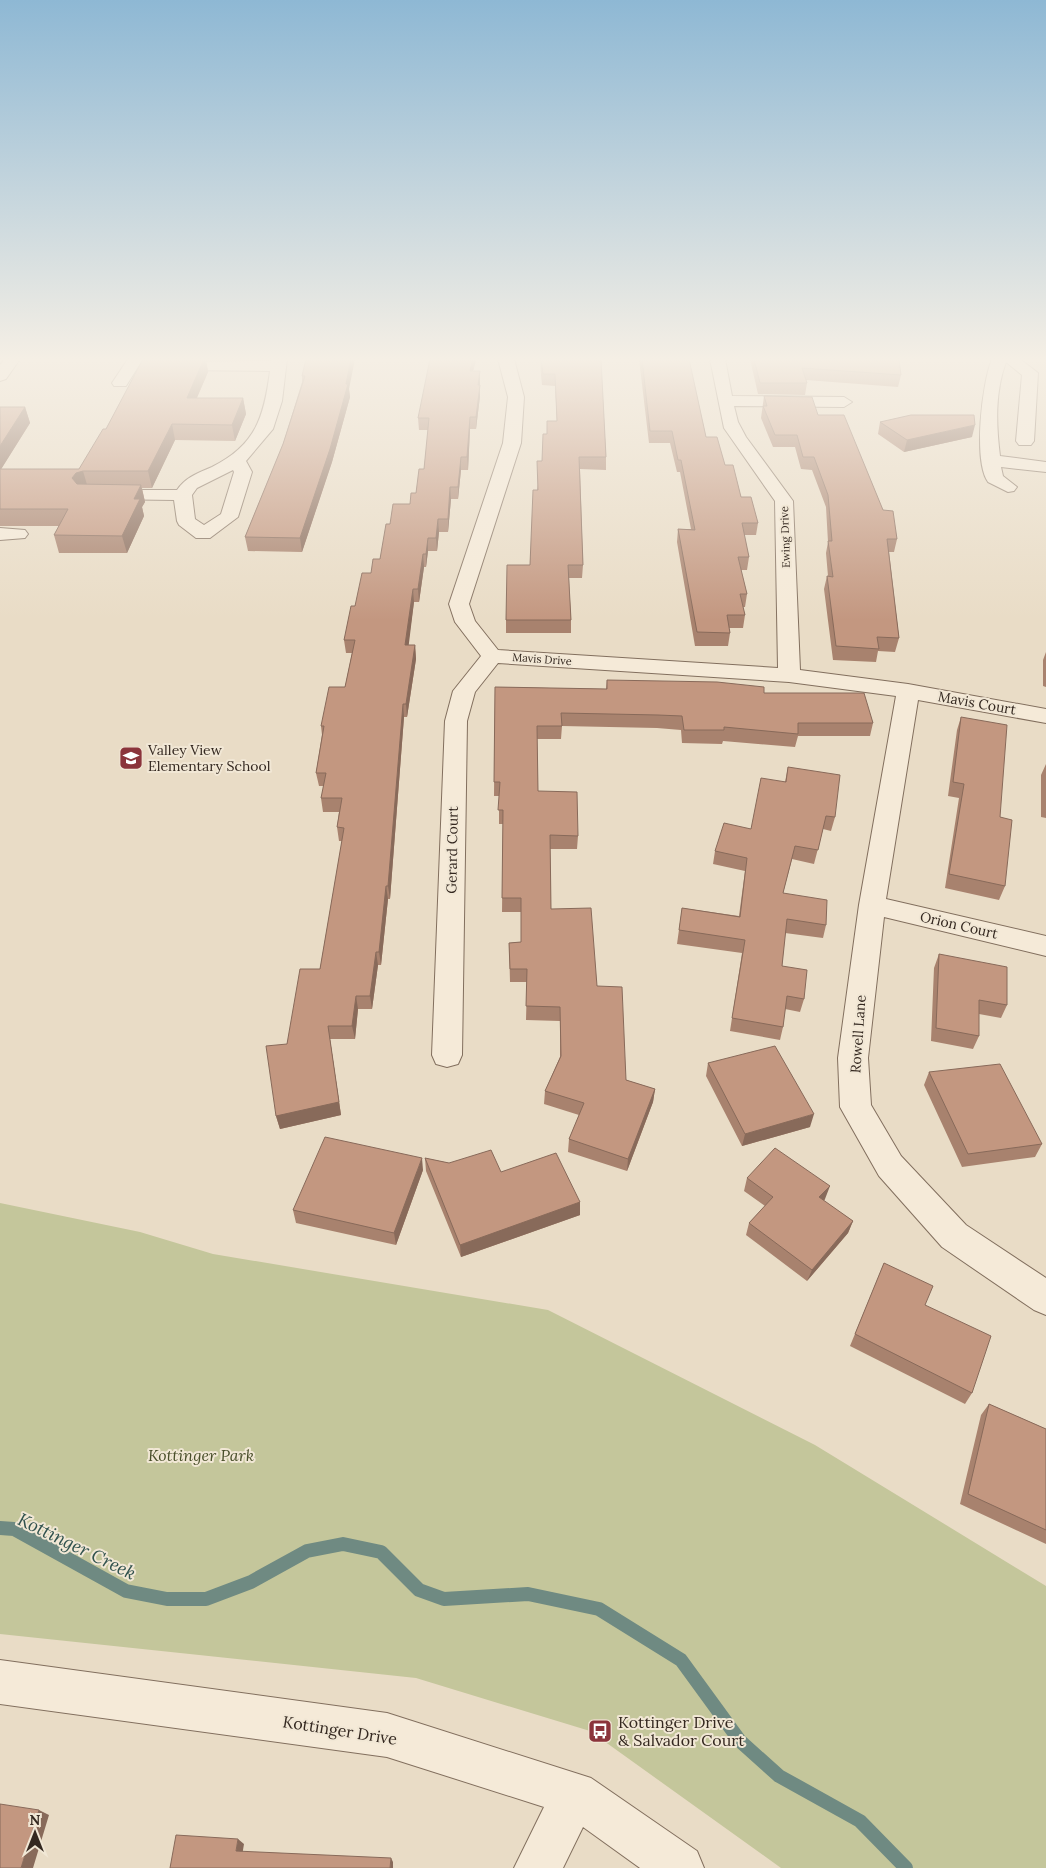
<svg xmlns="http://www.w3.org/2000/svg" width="1046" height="1868" font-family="Lora,serif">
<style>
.green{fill:#c4c69b}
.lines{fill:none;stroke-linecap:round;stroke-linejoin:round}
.stream{stroke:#6f8a82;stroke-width:14}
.minor-casing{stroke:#826f5e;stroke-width:2}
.minor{fill:#f5ead8;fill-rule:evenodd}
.wall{fill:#a8826e}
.shaded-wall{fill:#886a5a}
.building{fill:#c39780;stroke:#886a5a}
.labels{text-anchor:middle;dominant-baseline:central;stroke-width:4;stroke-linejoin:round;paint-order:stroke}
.far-street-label{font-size:11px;fill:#342820;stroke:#f1e7d5}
.street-label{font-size:14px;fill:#342820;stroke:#f1e7d5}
.poi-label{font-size:14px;fill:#342820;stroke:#f1e7d5;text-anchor:start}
.near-park-label{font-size:16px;font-style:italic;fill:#484e29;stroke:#f1e7d5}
.near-poi-label{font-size:16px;fill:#342820;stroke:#f1e7d5;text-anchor:start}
.near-street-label{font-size:16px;fill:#342820;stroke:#f1e7d5}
.near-water-label{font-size:18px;font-style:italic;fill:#31524e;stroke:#f1e7d5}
</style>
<rect width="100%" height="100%" fill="#e9dcc6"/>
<path class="green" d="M 0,1203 L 140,1232 L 213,1254 L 548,1310 L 815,1445 L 1046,1586 L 1046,1868 L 781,1868 L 590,1731 L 416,1678 L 0,1634 Z"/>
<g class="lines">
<path class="stream" d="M 0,1528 L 14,1529 L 126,1591 L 167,1599 L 206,1599 L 251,1582 L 307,1551 L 343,1544 L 381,1552 L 419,1590 L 444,1599 L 528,1594 L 599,1609 L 681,1660 L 740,1741 L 779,1776 L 860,1821 L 906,1868"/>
<g class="minor-casing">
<path id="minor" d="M 5,359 L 20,359 L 6,379 L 0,381 L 0,365 Z
M 128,359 L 143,359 L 126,386 L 114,386 L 112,383 Z
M 272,359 L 287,359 L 282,401 L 273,429 L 246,461 L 252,472 L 238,517 L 210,538 L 196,538 L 179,525 L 177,521 L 174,500 L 101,499 L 98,495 L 101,491 L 107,490 L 177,490 C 186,477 198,473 212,467 C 256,445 264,417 270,371 L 171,370 L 163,365 L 166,362 L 271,361 ZM 233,470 L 234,472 L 221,514 L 204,525 L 195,519 L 192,495 L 197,488 Z
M 498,359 L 514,359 L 524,397 L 521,443 L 469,604 L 475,621 L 498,650 L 778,668 L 775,501 L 724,428 L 710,359 L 725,359 L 732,396 L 844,397 L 852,402 L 844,407 L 734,406 L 738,422 L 746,437 L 793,501 L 800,670 L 908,684 L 1046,709 L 1046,723 L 918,700 L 886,899 L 1046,936 L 1046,956 L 884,917 L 868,1058 L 871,1105 L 901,1156 L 966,1225 L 1046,1278 L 1046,1315 L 1034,1310 L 942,1247 L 879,1176 L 840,1107 L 838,1058 L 859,905 L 896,696 L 789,682 L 498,663 L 475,692 L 467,721 L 462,1055 L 458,1064 L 447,1067 L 436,1064 L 432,1055 L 445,721 L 453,691 L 481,656 L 455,622 L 449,604 L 503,443 L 508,397 Z
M 992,359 L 1020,359 L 1038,373 L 1034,441 L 1031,445 L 1019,445 L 1016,441 L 1022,375 L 1006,362 C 995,392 996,424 1000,456 L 1046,462 L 1046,472 L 1001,467 L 1003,476 L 1017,487 L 1014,491 L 1008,492 L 988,482 C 973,461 982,383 992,359 Z
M 0,528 L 25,530 L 28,534 L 25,538 L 0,540 Z
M 0,1660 L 387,1713 L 591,1778 L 697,1851 L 704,1868 L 640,1868 L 583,1827 L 563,1868 L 514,1868 L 544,1807 L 387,1757 L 0,1704 Z"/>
</g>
<use href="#minor" class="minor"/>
</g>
<path class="wall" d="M 143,359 L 214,359 L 214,360 L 206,360 L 208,372 L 197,398 L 243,398 L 246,414 L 235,441 L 175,440 L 152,488 L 142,488 L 145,502 L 142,507 L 144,516 L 127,553 L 59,553 L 54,535 L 59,526 L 0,526 L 0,407 L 25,407 L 30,423 L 1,469 L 79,469 L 106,429 Z
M 306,359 L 349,389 L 350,397 L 332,462 L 302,552 L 248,551 L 245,537 L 283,444 L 302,382 L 302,376 Z
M 540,359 L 601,359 L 606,457 L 606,470 L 580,469 L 583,565 L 582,578 L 569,578 L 571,620 L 571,633 L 506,633 L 506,620 L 530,565 L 537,490 L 547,434 L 547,421 L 557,421 L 555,386 L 542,385 L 541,375 Z
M 639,359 L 689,359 L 706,437 L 725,465 L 741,497 L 758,523 L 756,535 L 744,535 L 749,557 L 747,570 L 741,570 L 747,594 L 745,607 L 743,607 L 745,615 L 743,628 L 729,628 L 730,633 L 728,646 L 695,646 L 677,542 L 678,529 L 691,529 L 680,472 L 677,472 L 670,443 L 649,443 Z
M 750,359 L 899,359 L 901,375 L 898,387 L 806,380 L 807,383 L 805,395 L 758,394 Z
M 476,360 L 473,371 L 480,371 L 480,396 L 476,429 L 470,429 L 468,470 L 461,470 L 458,499 L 451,499 L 448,532 L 439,532 L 437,551 L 428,551 L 426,567 L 424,567 L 419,602 L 414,602 L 408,645 L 415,645 L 416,659 L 407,717 L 404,717 L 390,899 L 388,899 L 381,965 L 378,965 L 372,1009 L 358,1009 L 355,1039 L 330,1039 L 341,1115 L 280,1129 L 276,1116 L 287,1044 L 320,969 L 342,841 L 339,841 L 337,827 L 339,812 L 323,812 L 321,798 L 324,786 L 319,786 L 316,773 L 322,735 L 321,726 L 345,687 L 352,653 L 346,653 L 344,640 L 355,606 L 371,573 L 380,559 L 390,524 L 410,504 L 416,493 L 424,469 L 428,430 L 419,430 L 418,418 Z
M 764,396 L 818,415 L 883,510 L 897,539 L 894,552 L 889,552 L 899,638 L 895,652 L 878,651 L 876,662 L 833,660 L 824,589 L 827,576 L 828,576 L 826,553 L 828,542 L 826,507 L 812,470 L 801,469 L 795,447 L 773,447 L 761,418 Z
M 880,422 L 972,437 L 904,452 L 878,434 Z
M 1046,652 L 1046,687 L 1043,686 L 1043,660 Z
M 607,680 L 764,693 L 873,723 L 870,736 L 798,736 L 795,747 L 723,741 L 722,744 L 682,743 L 681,730 L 657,728 L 562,726 L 561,739 L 537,739 L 538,791 L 578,836 L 577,849 L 550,849 L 551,909 L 597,986 L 626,1080 L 655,1089 L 653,1102 L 627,1171 L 568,1152 L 569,1139 L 579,1115 L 544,1104 L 545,1091 L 560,1057 L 560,1021 L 526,1020 L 527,982 L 510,982 L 509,943 L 521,942 L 521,912 L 502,912 L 503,824 L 499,824 L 499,796 L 494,796 L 495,687 L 606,689 Z
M 961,717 L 1005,886 L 999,900 L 945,888 L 959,798 L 948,796 L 957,730 Z
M 1046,764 L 1046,818 L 1041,817 L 1041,775 Z
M 788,767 L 835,817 L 831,831 L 823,829 L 814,864 L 792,859 L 783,893 L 826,925 L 823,938 L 785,933 L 782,966 L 804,999 L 800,1012 L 785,1009 L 783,1027 L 780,1040 L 730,1031 L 742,953 L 677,944 L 682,908 L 739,916 L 745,871 L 713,864 L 715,851 L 751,829 L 785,782 Z
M 939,954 L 1007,1005 L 1001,1018 L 979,1014 L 979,1036 L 973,1049 L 931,1041 L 934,968 Z
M 708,1063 L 810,1127 L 742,1146 L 706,1076 Z
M 929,1072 L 1042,1144 L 1035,1157 L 962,1167 L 924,1085 Z
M 425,1158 L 449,1163 L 501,1172 L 580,1202 L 580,1215 L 461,1257 L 426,1171 Z
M 423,1170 L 396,1245 L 296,1223 L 293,1210 Z
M 747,1178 L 825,1199 L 824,1201 L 853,1221 L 848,1233 L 807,1281 L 746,1235 L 749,1223 L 765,1206 L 744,1191 Z
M 884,1263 L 925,1305 L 972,1393 L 965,1404 L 850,1346 Z
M 989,1404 L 1046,1429 L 1046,1544 L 960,1504 L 981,1415 Z"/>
<path class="shaded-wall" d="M 204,359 L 206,359 L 208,372 L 190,413 L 187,398 Z
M 351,359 L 355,359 L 349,389 L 350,397 L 332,462 L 302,552 L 300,538 L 346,384 Z
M 473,359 L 476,359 L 476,360 L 470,382 L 470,371 Z
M 480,371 L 480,382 L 478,396 L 478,385 Z
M 480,385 L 480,396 L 476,429 L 476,417 Z
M 243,398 L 246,414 L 235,441 L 232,425 Z
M 25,407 L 30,423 L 0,471 L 0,446 Z
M 470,417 L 470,429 L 468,470 L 467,457 Z
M 172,424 L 175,440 L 152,488 L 148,471 Z
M 975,425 L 972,437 L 904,452 L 907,440 Z
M 461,457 L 461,470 L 458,499 L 458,487 Z
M 83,471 L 88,488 L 80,490 L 72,478 L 76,473 Z
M 141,485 L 145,502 L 142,507 L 144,516 L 127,553 L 122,536 L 134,499 Z
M 450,487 L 451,499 L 448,532 L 448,519 Z
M 438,519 L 439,532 L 437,551 L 436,538 Z
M 428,538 L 428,551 L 426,567 L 426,554 Z
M 423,554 L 424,567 L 419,602 L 418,589 Z
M 413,589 L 414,602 L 407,659 L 405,645 Z
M 415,645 L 416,659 L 407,717 L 406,704 Z
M 403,704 L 404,717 L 390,899 L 388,886 Z
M 386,886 L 388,899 L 381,965 L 379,952 Z
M 376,952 L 378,965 L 372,1009 L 370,996 Z
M 356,996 L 358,1009 L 355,1039 L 352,1026 Z
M 328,1026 L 341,1115 L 280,1129 L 276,1116 Z
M 655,1089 L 653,1102 L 627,1171 L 628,1159 Z
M 814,1114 L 810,1127 L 742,1146 L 745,1134 Z
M 422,1158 L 423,1170 L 396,1245 L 394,1233 Z
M 830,1186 L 825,1199 L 815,1210 L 819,1197 Z
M 580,1202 L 580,1215 L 461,1257 L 460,1245 Z
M 853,1221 L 848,1233 L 807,1281 L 812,1270 Z
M 39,1810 L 49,1815 L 33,1868 L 21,1868 Z
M 238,1839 L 244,1844 L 242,1856 L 236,1851 Z
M 391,1858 L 393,1862 L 393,1868 L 390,1868 Z"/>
<path class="building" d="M 143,359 L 204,359 L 187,398 L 243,398 L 232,425 L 172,424 L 148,471 L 83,471 L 76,473 L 72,478 L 77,484 L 141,485 L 134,499 L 140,499 L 122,536 L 54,535 L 68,509 L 0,509 L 0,469 L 79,469 L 103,429 L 106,429 Z
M 306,359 L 351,359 L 346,384 L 348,384 L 330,449 L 300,538 L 245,537 L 283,444 L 305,376 L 302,376 Z
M 430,359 L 473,359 L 470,371 L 480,371 L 478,385 L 480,385 L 476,417 L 470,417 L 467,457 L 461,457 L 458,487 L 450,487 L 448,519 L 438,519 L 436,538 L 428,538 L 426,554 L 423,554 L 418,589 L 413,589 L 405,645 L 415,645 L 406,704 L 403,704 L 388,886 L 386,886 L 379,952 L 376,952 L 370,996 L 356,996 L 352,1026 L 328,1026 L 339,1102 L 276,1116 L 266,1046 L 287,1044 L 300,969 L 320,969 L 344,828 L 337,827 L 342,798 L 321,798 L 326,773 L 316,773 L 324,726 L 321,726 L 329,687 L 345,687 L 355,640 L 344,640 L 351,606 L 355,606 L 362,573 L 371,573 L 373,559 L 380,559 L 386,524 L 390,524 L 393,504 L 410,504 L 411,493 L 416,493 L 419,469 L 424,469 L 429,418 L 418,418 Z
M 541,359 L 601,359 L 606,457 L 579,457 L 583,565 L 568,565 L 571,620 L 506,620 L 507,565 L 530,565 L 533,490 L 538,490 L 537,461 L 542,461 L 543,434 L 547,434 L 547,421 L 557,421 L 555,374 L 543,374 Z
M 642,359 L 689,359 L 706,437 L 717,437 L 725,465 L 733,465 L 741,497 L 751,497 L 758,523 L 742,523 L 749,557 L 738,557 L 747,594 L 740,594 L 745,615 L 727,615 L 730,633 L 697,632 L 678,529 L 695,530 L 681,460 L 678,460 L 672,431 L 650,431 Z
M 754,359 L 899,359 L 901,375 L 802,368 L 807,383 L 760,383 Z
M 764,396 L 812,397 L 818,415 L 844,415 L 883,510 L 893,511 L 897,539 L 887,539 L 899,638 L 877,637 L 879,649 L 836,646 L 827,576 L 833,577 L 828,541 L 832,541 L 828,495 L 814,457 L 803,457 L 797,435 L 775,435 L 763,406 L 767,406 Z
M 0,407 L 25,407 L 0,446 Z
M 911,415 L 974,415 L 975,425 L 907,440 L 880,422 Z
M 607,680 L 717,682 L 764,687 L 764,693 L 864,693 L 873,723 L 798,723 L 798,734 L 724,727 L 724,730 L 684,730 L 682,716 L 658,715 L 561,713 L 562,726 L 537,726 L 538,791 L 577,792 L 578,836 L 550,835 L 551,909 L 591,908 L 597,986 L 622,987 L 626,1080 L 655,1089 L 628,1159 L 569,1139 L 584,1103 L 545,1091 L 561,1056 L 560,1007 L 526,1006 L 527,969 L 510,969 L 509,943 L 521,942 L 521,898 L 502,898 L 503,810 L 498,810 L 500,782 L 494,782 L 495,687 L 607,689 Z
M 961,717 L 1007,725 L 1000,817 L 1012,820 L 1005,886 L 949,874 L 964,784 L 953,782 Z
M 788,767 L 840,775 L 835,817 L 826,816 L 818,850 L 795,846 L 783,893 L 827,900 L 826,925 L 787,919 L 782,966 L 807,970 L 804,999 L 787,996 L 783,1027 L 732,1018 L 745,940 L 679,930 L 682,908 L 740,917 L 747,858 L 715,851 L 724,823 L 751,829 L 761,778 L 786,782 Z
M 939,954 L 1007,967 L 1007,1005 L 979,1000 L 979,1036 L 936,1028 Z
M 775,1046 L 814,1114 L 745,1134 L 708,1063 Z
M 1000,1064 L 1042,1144 L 968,1154 L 929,1072 Z
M 325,1137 L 422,1158 L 394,1233 L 293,1210 Z
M 775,1148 L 830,1186 L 819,1197 L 853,1221 L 812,1270 L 749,1223 L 773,1197 L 747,1178 Z
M 491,1150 L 501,1172 L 556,1153 L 580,1202 L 460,1245 L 425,1158 L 449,1163 Z
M 884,1263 L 933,1286 L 925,1305 L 991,1336 L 972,1393 L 855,1334 Z
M 989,1404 L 1046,1429 L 1046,1530 L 968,1494 Z
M 0,1804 L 39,1810 L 21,1868 L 0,1868 Z
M 176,1835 L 238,1839 L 236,1851 L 391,1858 L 390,1868 L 170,1868 Z"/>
<linearGradient id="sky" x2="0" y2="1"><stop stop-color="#8eb8d4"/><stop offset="0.58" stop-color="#f5efe5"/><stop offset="1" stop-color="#f5efe5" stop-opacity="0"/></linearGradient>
<rect width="1046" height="620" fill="url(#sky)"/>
<defs>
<g id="school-square" transform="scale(1.25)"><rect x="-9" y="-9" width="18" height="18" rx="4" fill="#8b343b" stroke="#f1e7d5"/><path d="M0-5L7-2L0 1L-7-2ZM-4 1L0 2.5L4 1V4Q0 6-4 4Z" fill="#fff"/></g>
<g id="bus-square" transform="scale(1.25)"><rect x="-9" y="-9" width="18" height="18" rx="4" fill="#8b343b" stroke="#f1e7d5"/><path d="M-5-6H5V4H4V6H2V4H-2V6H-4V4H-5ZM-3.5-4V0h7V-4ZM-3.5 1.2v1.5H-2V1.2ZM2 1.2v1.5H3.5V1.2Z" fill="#fff"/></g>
</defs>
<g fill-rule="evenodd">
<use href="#school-square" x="131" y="758"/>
<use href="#bus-square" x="600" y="1731"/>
</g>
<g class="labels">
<g class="far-street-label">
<text transform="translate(785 537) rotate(-92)">Ewing Drive</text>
<text transform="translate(542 659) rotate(4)">Mavis Drive</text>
</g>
<g class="street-label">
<text transform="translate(977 703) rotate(10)">Mavis Court</text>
<text transform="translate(452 850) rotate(-89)">Gerard Court</text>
<text transform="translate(959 925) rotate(13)">Orion Court</text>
<text transform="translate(858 1034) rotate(-86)">Rowell Lane</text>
</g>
<g class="poi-label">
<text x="148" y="750">Valley View<tspan x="148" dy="16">Elementary School</tspan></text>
</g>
<g class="near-park-label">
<text x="201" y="1455">Kottinger Park</text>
</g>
<g class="near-poi-label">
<text x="618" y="1722">Kottinger Drive<tspan x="618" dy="18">&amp; Salvador Court</tspan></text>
</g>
<g class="near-street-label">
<text transform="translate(340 1730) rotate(9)">Kottinger Drive</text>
</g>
<g class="near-water-label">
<text transform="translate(77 1546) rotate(26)">Kottinger Creek</text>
</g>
</g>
<g transform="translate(35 1833)" stroke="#f1e7d5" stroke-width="4" paint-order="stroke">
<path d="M0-4L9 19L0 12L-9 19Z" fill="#342820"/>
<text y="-8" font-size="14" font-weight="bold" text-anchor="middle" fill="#342820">N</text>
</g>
</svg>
